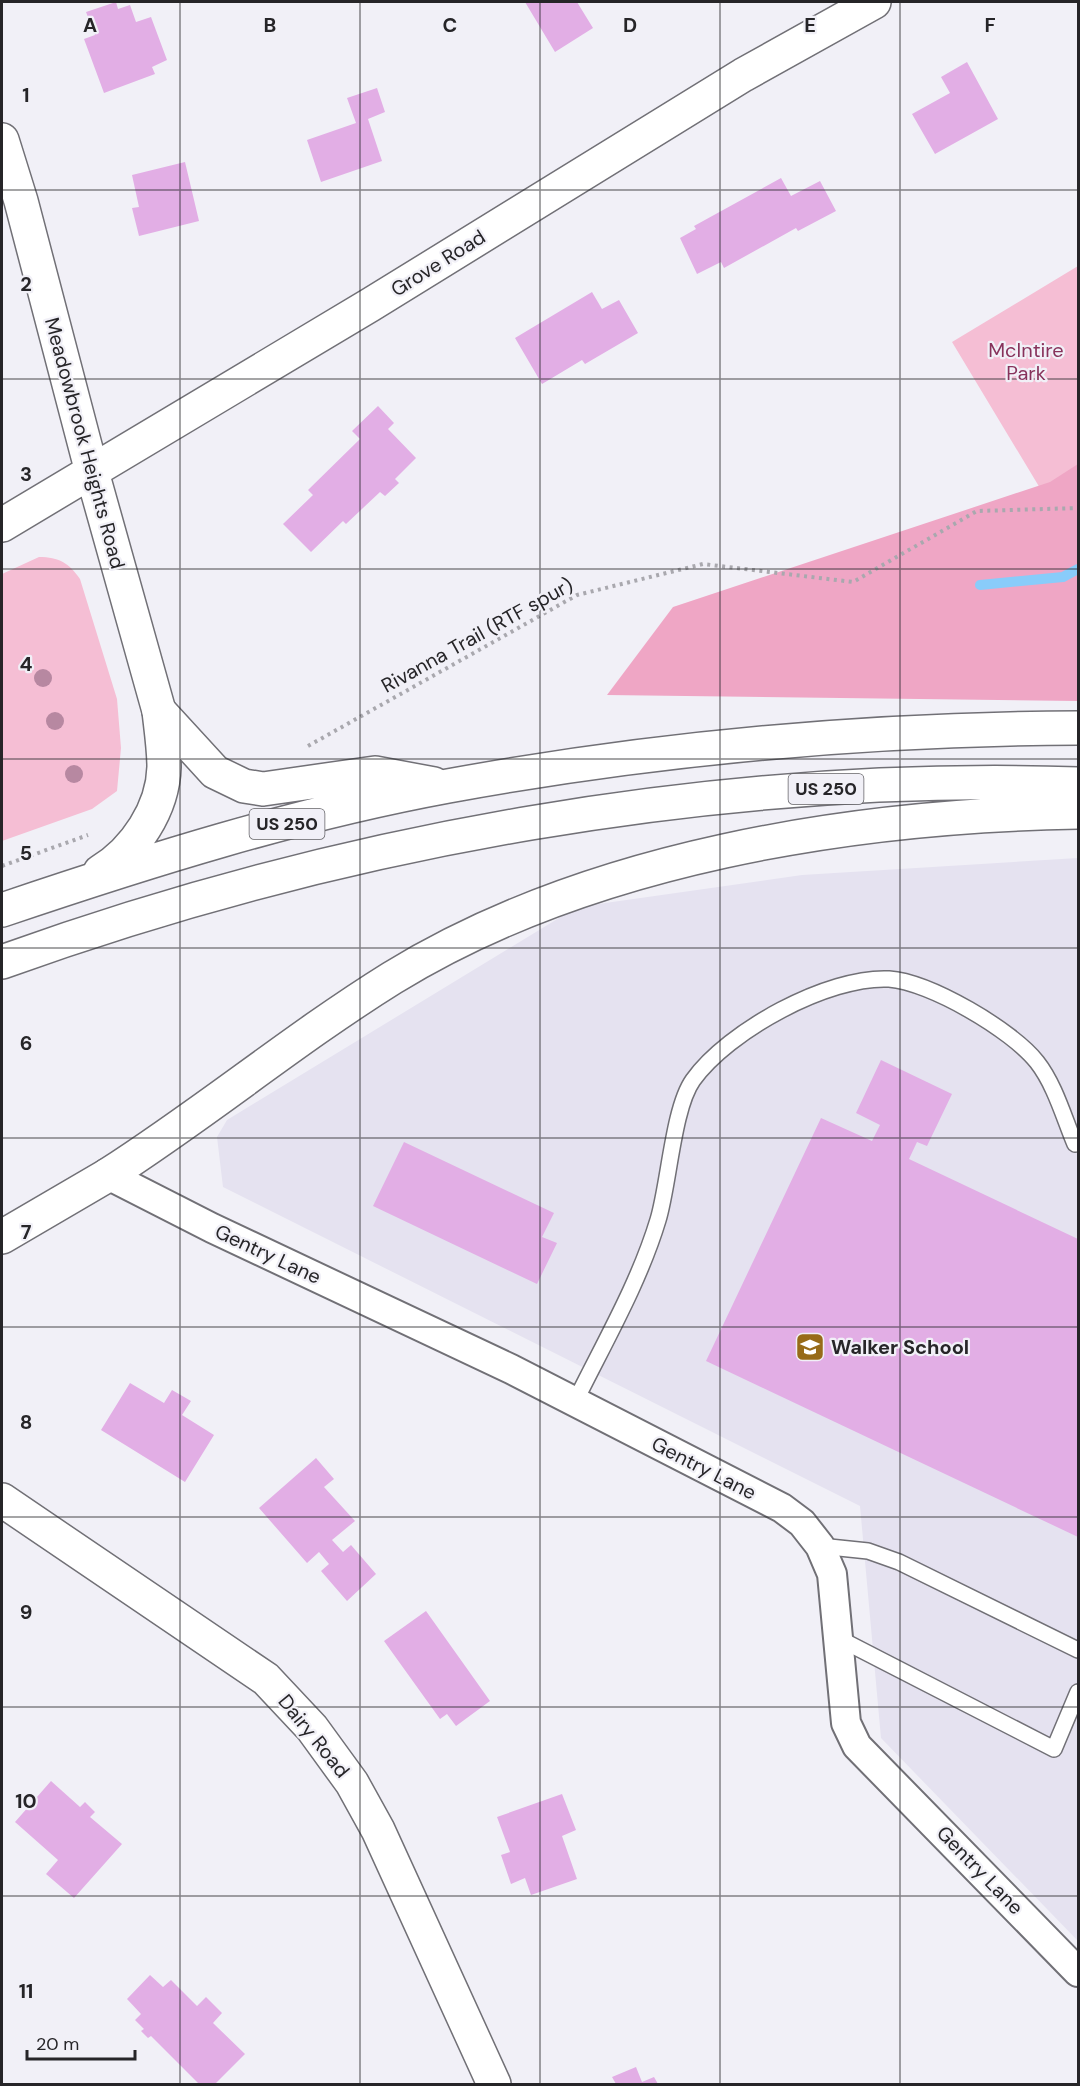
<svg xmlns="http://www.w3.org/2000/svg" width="1080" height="2086" font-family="'DM Sans',sans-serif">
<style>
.built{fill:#e5e2f0}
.green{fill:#f5bed4}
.forest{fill:#efa6c5}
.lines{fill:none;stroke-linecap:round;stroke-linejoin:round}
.stream{stroke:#89ccfa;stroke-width:10}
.building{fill:#e2aee5}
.service-casing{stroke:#717076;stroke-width:18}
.minor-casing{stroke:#717076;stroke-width:32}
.tertiary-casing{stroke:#717076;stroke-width:36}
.trunk-casing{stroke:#717076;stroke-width:36}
.path{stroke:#a9a8ae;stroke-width:4;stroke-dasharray:3 4.5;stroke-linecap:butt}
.service{stroke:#fff;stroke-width:15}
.minor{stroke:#fff;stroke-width:28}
.tertiary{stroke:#fff;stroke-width:33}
.trunk{stroke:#fff;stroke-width:33}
.tree{fill:#b788a1}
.grid{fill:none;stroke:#262528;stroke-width:1.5;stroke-opacity:0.55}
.labels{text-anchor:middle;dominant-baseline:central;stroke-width:4.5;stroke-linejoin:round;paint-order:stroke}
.shield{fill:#f1f0f7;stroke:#636266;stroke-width:1.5}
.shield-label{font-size:18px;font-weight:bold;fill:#262528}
.street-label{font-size:20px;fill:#262528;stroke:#f1f0f7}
.park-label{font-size:20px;fill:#87325b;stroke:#f1f0f7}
.poi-label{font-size:20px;font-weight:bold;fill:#262528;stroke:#f1f0f7;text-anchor:start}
.grid-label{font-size:20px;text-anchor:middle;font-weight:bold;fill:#262528;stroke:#f1f0f7;stroke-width:4.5;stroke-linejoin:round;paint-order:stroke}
</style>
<rect width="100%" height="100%" fill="#f1f0f7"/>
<path class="built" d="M 1078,858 L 1078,1941 L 881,1738 L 860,1506 L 223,1187 L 217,1137 L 227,1120 L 577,907 L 802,875 Z"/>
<path class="green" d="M 1078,266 L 1078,538 L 1070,538 L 952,342 Z
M 39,557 C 59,557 69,563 80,579 L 117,699 L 121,748 L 117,791 L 92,809 L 2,841 L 2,574 Z"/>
<path class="forest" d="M 1078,464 L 1078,701 L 607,695 L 673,607 L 1050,482 Z"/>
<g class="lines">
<path class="stream" d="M 980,585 L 1063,577 L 1078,569"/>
</g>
<path class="building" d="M 116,2 L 118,9 L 130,5 L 136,22 L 151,17 L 167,60 L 152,67 L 155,74 L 104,93 L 84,39 L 95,35 L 86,12 Z
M 525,2 L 577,2 L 593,28 L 555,52 Z
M 967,62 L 998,119 L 935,154 L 912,114 L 950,93 L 941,77 Z
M 377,88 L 385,112 L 368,119 L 382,161 L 321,182 L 307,140 L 356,123 L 347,98 Z
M 185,162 L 199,221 L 139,236 L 132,208 L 139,207 L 132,175 Z
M 781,178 L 791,196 L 820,181 L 836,211 L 798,231 L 796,228 L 724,268 L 721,262 L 697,274 L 680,238 L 696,229 L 694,226 Z
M 592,292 L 602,309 L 619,300 L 638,333 L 585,364 L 582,360 L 542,384 L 515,338 Z
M 378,406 L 394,423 L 388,429 L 416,458 L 395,479 L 399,483 L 385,496 L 380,492 L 346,524 L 343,521 L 311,552 L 283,524 L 313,495 L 308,490 L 360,439 L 352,431 Z
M 881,1060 L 952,1094 L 927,1146 L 917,1142 L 909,1159 L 1078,1239 L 1078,1537 L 706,1361 L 821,1118 L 872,1141 L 880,1125 L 856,1113 Z
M 404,1142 L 554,1213 L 542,1237 L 557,1243 L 537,1284 L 373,1206 Z
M 130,1383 L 164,1403 L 172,1390 L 191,1401 L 182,1415 L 214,1435 L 185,1482 L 101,1430 Z
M 316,1458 L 334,1479 L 324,1487 L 355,1521 L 332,1540 L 343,1552 L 351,1545 L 376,1574 L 347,1601 L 321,1571 L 329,1564 L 319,1552 L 307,1563 L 259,1508 Z
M 426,1611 L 490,1701 L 456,1726 L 447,1714 L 440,1719 L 384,1641 Z
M 51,1781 L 80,1807 L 85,1802 L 95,1812 L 90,1817 L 122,1844 L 74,1898 L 46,1874 L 58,1860 L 15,1822 Z
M 562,1794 L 576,1830 L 562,1836 L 577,1879 L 531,1895 L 525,1878 L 511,1884 L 501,1855 L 510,1852 L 497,1817 Z
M 150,1975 L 163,1987 L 171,1980 L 197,2006 L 206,1997 L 222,2013 L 213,2023 L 245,2054 L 215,2084 L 199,2084 L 151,2036 L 148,2038 L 141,2031 L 144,2029 L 135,2020 L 141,2014 L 127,1999 Z
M 636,2067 L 642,2082 L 654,2077 L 658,2084 L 616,2084 L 612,2077 Z"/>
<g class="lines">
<g class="service-casing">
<path id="service" d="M 575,1402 C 604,1343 639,1283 658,1220 C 669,1184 673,1108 693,1080 C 728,1031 828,976 889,979 C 930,982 1012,1030 1037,1062 C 1055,1085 1064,1118 1075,1144
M 820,1546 L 868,1551 L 899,1562 L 1078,1650
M 838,1638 L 1054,1749 L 1078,1692"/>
</g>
<g class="minor-casing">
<path id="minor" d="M 108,1175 L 212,1228 L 511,1369 L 782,1508 L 802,1523 L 820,1546 L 832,1574 L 846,1723 L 857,1746 L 1078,1972"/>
</g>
<g class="tertiary-casing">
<path id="tertiary" d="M 2,140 L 21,201 L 92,472 L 159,711
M 2,525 L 370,305 L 743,75 L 874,2
M 2,1237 L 108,1175
M 2,1500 L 266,1679 L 312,1728 L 352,1783 L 378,1830 L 494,2084"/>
</g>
<g class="trunk-casing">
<path id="trunk" d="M 159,711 L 215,772 L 244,786 L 263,789 L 375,773 L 434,784
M 100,872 C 135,851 163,809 164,767 C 164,749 161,729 159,711
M 2,910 C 147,861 296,814 448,786 C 656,748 867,729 1078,728
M 2,962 C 340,840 719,772 1078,784
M 108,1175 C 205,1113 294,1039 392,978 C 589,857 851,816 1078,812"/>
</g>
<path class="path" d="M 308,746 L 577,595 L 703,564 L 853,582 L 977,511 L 1078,508
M 2,866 L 88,835"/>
<use href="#service" class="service"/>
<use href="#minor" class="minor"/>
<use href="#tertiary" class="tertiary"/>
<use href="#trunk" class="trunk"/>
</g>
<g class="tree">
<circle cx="43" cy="678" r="9"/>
<circle cx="55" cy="721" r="9"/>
<circle cx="74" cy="774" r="9"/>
</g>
<path class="grid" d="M 180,2 L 180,2084M 360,2 L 360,2084M 540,2 L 540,2084M 720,2 L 720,2084M 900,2 L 900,2084M 2,190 L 1078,190M 2,379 L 1078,379M 2,569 L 1078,569M 2,759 L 1078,759M 2,948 L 1078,948M 2,1138 L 1078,1138M 2,1327 L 1078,1327M 2,1517 L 1078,1517M 2,1707 L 1078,1707M 2,1896 L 1078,1896"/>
<defs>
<g id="school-square" transform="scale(1.5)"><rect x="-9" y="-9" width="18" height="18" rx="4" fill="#976b18" stroke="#f1f0f7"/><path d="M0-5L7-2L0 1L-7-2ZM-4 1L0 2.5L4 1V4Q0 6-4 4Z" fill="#fff"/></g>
</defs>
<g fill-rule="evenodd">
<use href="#school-square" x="810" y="1347"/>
</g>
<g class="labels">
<g class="shield">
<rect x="788.5" y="774" width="75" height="30" rx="4.5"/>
<rect x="249.5" y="809" width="75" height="30" rx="4.5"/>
</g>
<g class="shield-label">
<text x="826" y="789">US 250</text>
<text x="287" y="824">US 250</text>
</g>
<g class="street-label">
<text transform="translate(438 263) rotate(-32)">Grove Road</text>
<text transform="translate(85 443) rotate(75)">Meadowbrook Heights Road</text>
<text transform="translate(477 635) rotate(-29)">Rivanna Trail (RTF spur)</text>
<text transform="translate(268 1254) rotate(25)">Gentry Lane</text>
<text transform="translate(704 1468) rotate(27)">Gentry Lane</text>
<text transform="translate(314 1736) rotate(51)">Dairy Road</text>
<text transform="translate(980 1870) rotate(46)">Gentry Lane</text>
</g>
<g class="park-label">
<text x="1026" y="350">McIntire<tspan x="1026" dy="23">Park</tspan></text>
</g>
<g class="poi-label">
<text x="831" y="1347">Walker School</text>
</g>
</g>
<g class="grid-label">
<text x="90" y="32">A</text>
<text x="270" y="32">B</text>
<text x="450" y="32">C</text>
<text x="630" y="32">D</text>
<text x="810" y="32">E</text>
<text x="990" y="32">F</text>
<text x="26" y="102">1</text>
<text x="26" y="291">2</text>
<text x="26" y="481">3</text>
<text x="26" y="671">4</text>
<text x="26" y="860">5</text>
<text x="26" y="1050">6</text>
<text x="26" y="1239">7</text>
<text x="26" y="1429">8</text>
<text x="26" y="1619">9</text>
<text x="26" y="1808">10</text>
<text x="26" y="1998">11</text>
</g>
<rect width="1080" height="2086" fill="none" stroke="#262528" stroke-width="6"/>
<path d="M27 2050v9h108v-9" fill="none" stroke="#262528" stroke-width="3"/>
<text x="36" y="2050" font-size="18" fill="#262528" stroke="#f1f0f7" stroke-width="4.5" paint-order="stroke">20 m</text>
</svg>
